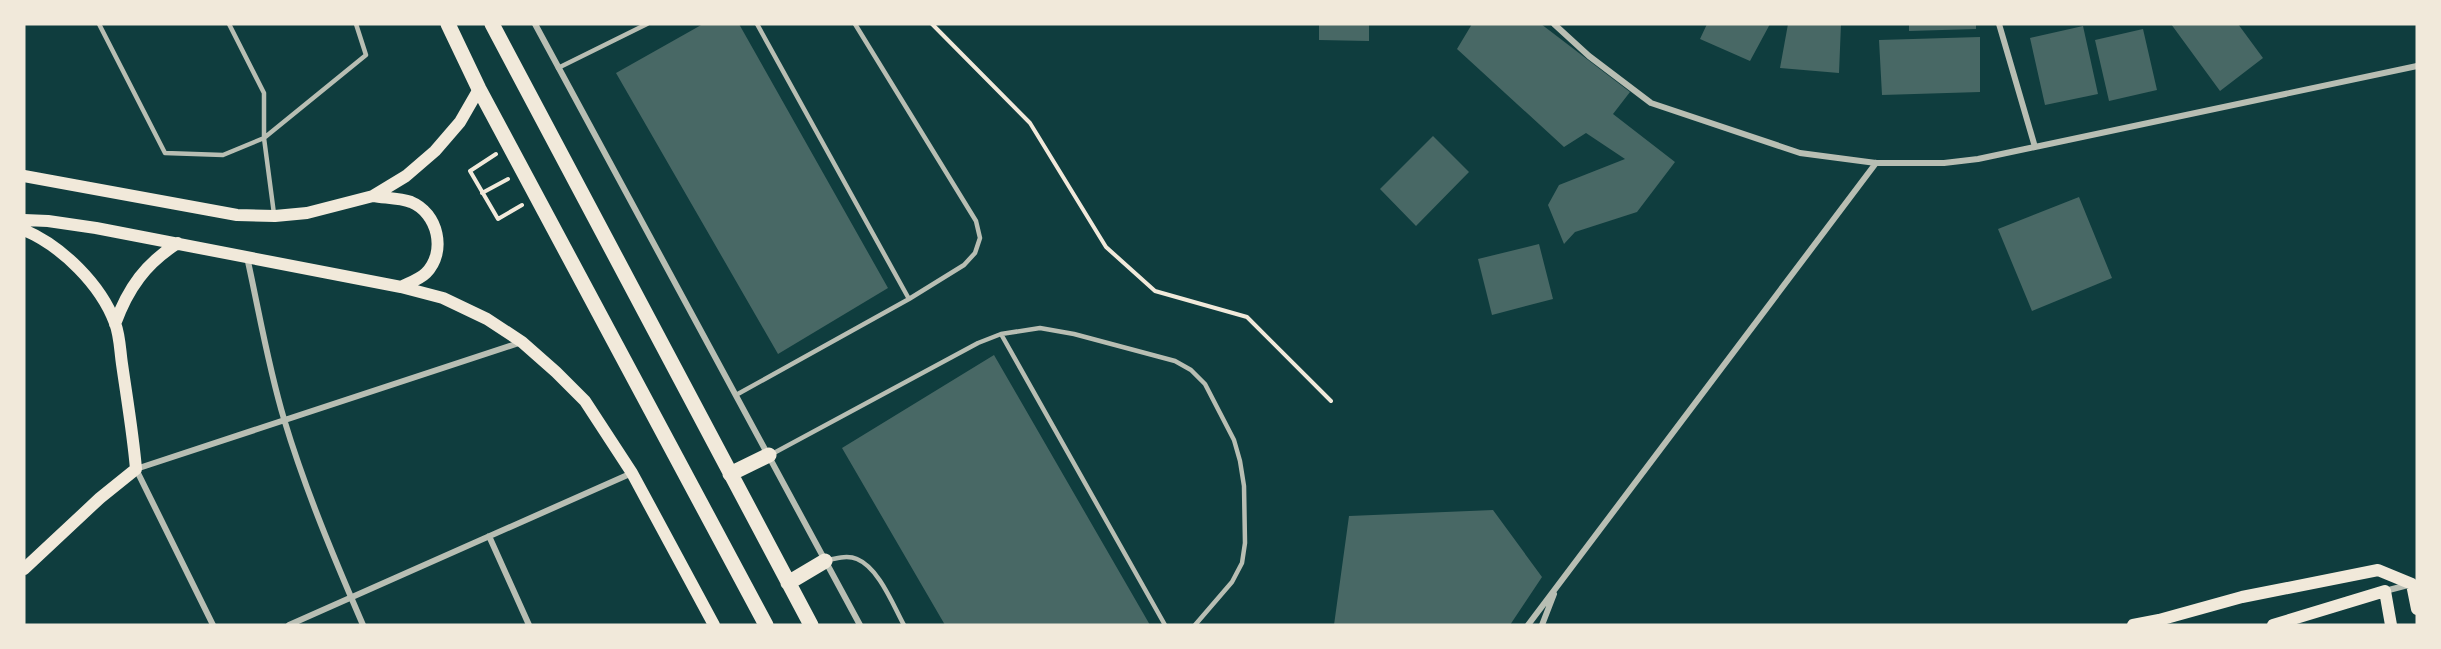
<svg xmlns="http://www.w3.org/2000/svg" width="2441" height="649" font-family="'Archivo Narrow',sans-serif">
<style>
.building{fill:#486865}
.lines{fill:none;stroke-linecap:round;stroke-linejoin:round}
.path{stroke:#f1e9da;stroke-width:4}
.service{stroke:#b8beb3;stroke-width:4.5}
.minor{stroke:#b8beb3;stroke-width:6}
.secondary{stroke:#f1e9da;stroke-width:12}
.primary{stroke:#f1e9da;stroke-width:15}
</style>
<rect width="100%" height="100%" fill="#0f3d3e"/>
<path class="building" d="M 703,24 L 739,24 L 888,288 L 778,354 L 616,73 Z
M 1319,24 L 1369,24 L 1369,41 L 1319,40 Z
M 1472,24 L 1541,24 L 1630,92 L 1613,114 L 1675,162 L 1637,212 L 1575,232 L 1564,244 L 1548,205 L 1559,185 L 1625,159 L 1586,133 L 1564,147 L 1457,49 Z
M 1707,24 L 1770,24 L 1750,61 L 1700,39 Z
M 1788,24 L 1841,24 L 1839,73 L 1780,68 Z
M 1909,24 L 1976,24 L 1976,29 L 1909,31 Z
M 2171,24 L 2238,24 L 2263,58 L 2220,91 Z
M 2083,26 L 2098,94 L 2045,105 L 2030,38 Z
M 2143,29 L 2157,90 L 2109,101 L 2095,40 Z
M 1980,37 L 1980,92 L 1882,95 L 1879,40 Z
M 1433,136 L 1469,172 L 1416,226 L 1380,189 Z
M 2079,197 L 2112,278 L 2032,311 L 1998,229 Z
M 1539,244 L 1553,299 L 1492,315 L 1478,259 Z
M 994,355 L 1150,625 L 945,625 L 842,448 Z
M 1493,510 L 1542,577 L 1510,625 L 1334,625 L 1349,516 Z"/>
<g class="lines">
<path class="path" d="M 932,24 L 1030,123 L 1106,247 L 1155,291 L 1247,317 L 1331,401
M 496,154 L 470,171 L 498,219 L 522,205
M 482,193 L 508,179"/>
<path class="service" d="M 99,24 L 165,153 L 223,155 L 264,138 L 366,55 L 356,24
M 229,24 L 264,93 L 264,138 L 274,214
M 757,24 L 909,299
M 558,68 L 647,24
M 1001,334 L 1165,625
M 736,395 L 909,299 L 964,265 L 975,253 L 980,238 L 976,221 L 855,24
M 772,454 L 978,343 L 1001,334 L 1040,328 L 1074,334 L 1175,361 L 1191,370 L 1205,384 L 1234,440 L 1240,461 L 1244,486 L 1245,543 L 1242,563 L 1232,582 L 1195,625
M 828,560 C 837,558 848,555 857,559 C 879,568 893,605 904,625"/>
<path class="minor" d="M 535,24 L 860,625
M 1554,24 L 1589,56 L 1651,103 L 1800,153 L 1876,163 L 1944,163 L 1978,159 L 2417,66
M 1999,24 L 2035,147
M 247,257 C 259,311 268,366 284,419 C 305,489 334,558 363,625
M 489,536 L 529,625
M 2385,591 L 2408,585
M 213,625 L 136,469 L 522,342
M 289,625 L 632,473
M 1528,625 L 1876,163
M 1542,625 L 1554,594"/>
<path class="secondary" d="M 24,176 L 237,215 L 275,216 L 307,213 L 373,196 L 406,176 L 435,151 L 460,122 L 479,89
M 373,196 C 385,198 400,198 411,202 C 438,213 447,252 426,273 C 420,279 409,283 401,287
M 24,220 L 48,221 L 96,228 L 401,287 L 443,298 L 487,319 L 522,342 L 556,372 L 585,401 L 632,473 L 714,625
M 24,230 C 62,246 101,285 115,323 C 120,336 120,351 122,364 C 127,399 133,434 136,469 L 100,498 L 24,569
M 115,324 C 128,288 146,263 178,243
M 2133,625 L 2159,620 L 2242,597 L 2378,570 L 2412,584 L 2417,609
M 2273,625 L 2385,591 L 2391,625"/>
<path class="primary" d="M 448,24 L 479,89 L 766,625
M 492,24 L 811,625
M 730,474 L 769,455
M 788,583 L 825,561"/>
</g>
<rect width="2441" height="649" fill="none" stroke="#f1e9da" stroke-width="51"/>
</svg>
